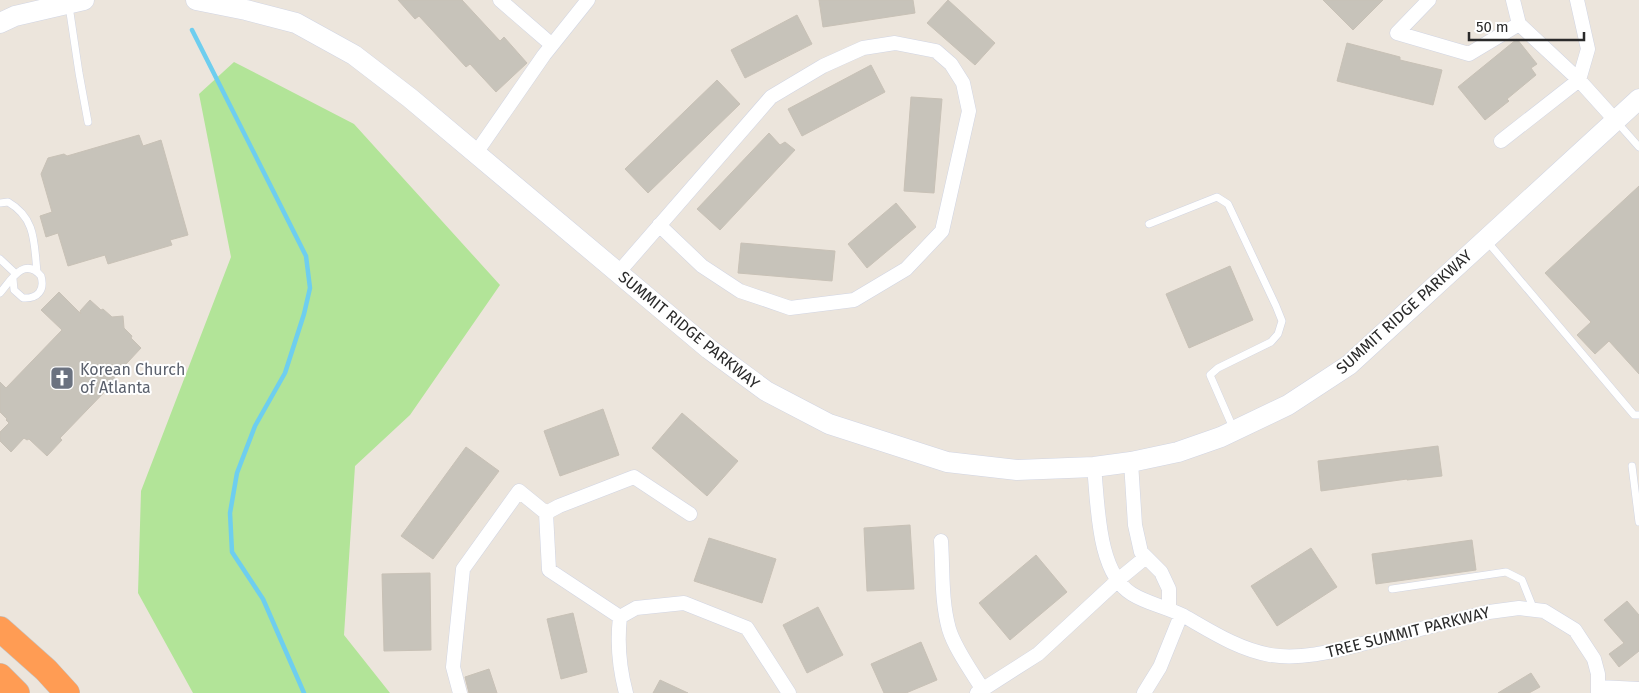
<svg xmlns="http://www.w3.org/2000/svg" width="1639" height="693" font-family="'Fira Sans',sans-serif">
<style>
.green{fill:#b2e498}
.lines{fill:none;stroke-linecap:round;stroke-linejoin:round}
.stream{stroke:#6eceef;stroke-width:4.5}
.building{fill:#c7c3ba;stroke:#c8c1b6}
.lane-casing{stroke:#d1d5e3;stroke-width:8}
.street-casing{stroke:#d1d5e3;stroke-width:15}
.secondary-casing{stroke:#d1d5e3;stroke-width:21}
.highway-casing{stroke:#c3c3c3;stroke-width:26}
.lane{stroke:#fff;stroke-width:7}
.street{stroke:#fff;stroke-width:14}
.secondary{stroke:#fff;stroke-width:20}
.highway{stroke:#ff9c54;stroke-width:25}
.labels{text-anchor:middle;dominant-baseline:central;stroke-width:4;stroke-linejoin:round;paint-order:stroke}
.street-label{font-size:16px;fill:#2a2a2a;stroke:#fff}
.worship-label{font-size:16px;fill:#5b616d;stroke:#fff;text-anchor:start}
</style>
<rect width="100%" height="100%" fill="#ece5dc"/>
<path class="green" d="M 234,62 L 354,124 L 500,285 L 410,415 L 355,466 L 344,635 L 390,693 L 193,693 L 138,593 L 141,491 L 231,257 L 199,94 Z"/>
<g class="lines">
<path class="stream" d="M 192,30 L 306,256 L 310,288 L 304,314 L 285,373 L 255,426 L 237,473 L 230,513 L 232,552 L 263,599 L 304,693"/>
</g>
<path class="building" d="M 398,0 L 462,0 L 500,41 L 504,37 L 527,63 L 496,92 L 470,64 L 466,67 L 419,16 L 415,19 Z
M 819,0 L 913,0 L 915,13 L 823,27 Z
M 948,0 L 995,43 L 975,65 L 927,23 Z
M 1323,0 L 1383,0 L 1353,30 Z
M 797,15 L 812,44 L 745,78 L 731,50 Z
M 1517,39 L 1537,64 L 1531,68 L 1536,75 L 1507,99 L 1509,101 L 1485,120 L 1458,87 Z
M 1347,43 L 1400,57 L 1400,60 L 1442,70 L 1433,105 L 1337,81 Z
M 871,65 L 885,92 L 802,136 L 788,109 Z
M 717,80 L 740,104 L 648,193 L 625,169 Z
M 911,97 L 942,99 L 934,193 L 904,191 Z
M 769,133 L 780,145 L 785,142 L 795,150 L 720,230 L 697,209 Z
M 139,135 L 143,146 L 161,140 L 188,235 L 170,240 L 172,245 L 108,264 L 105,255 L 68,266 L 58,233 L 46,237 L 40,216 L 52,212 L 41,174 L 48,158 L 64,154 L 67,156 Z
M 1639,186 L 1639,374 L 1609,341 L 1595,354 L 1577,335 L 1591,322 L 1545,273 Z
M 896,203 L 916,227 L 867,268 L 848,244 Z
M 741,243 L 835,251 L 832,281 L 738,273 Z
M 1230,266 L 1253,320 L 1189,348 L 1166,294 Z
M 59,292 L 81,314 L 80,311 L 90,300 L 101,310 L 103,309 L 112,317 L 123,316 L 124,328 L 132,336 L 131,338 L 141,348 L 114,377 L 116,380 L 60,438 L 62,440 L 47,456 L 29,439 L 27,440 L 24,438 L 11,452 L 0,441 L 0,432 L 9,423 L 6,420 L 7,419 L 0,412 L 0,382 L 6,388 L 62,330 L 41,310 Z
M 603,409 L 619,455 L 560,476 L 544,431 Z
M 682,413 L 738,461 L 707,496 L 652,448 Z
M 1438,446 L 1442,476 L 1407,480 L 1407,479 L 1321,491 L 1318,461 Z
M 466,447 L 499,471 L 433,559 L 401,536 Z
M 910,525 L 914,589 L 867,591 L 864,528 Z
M 709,538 L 776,559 L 762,603 L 694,581 Z
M 1472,540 L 1476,570 L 1376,584 L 1372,554 Z
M 1311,548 L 1337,587 L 1277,626 L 1251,586 Z
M 1036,555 L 1067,592 L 1010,640 L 979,603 Z
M 430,573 L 431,650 L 384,651 L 382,574 Z
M 1627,601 L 1639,615 L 1639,651 L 1619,667 L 1609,654 L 1624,643 L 1604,620 Z
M 818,607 L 843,655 L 807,673 L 783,625 Z
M 573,613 L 587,672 L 561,679 L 547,619 Z
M 921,642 L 937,680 L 906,693 L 884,693 L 871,664 Z
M 489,669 L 497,693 L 469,693 L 465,677 Z
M 1531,673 L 1540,687 L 1529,693 L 1498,693 Z
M 660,680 L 688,693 L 653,693 Z"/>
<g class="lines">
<g class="lane-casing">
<path id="lane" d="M 69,6 L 79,73 L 88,122
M 1616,121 L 1639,147
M 0,203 L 8,202 C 36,218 34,243 37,272
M 1149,224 L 1217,197 L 1228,204 L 1276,306 L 1282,321 L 1278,334 L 1271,342 L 1218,368 L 1210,375 L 1234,430
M 1486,240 L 1634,415 L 1639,415
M 0,259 L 16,274
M 0,293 C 11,280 24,256 41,276 C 45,290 38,299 23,298 L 14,290 L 13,279
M 1632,466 L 1639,522
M 1392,589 L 1506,572 L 1522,580 L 1534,610"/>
</g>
<g class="street-casing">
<path id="street" d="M 500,0 L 552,45
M 1429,0 L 1397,33 L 1469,54 L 1519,24
M 1577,0 L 1588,49 L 1579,80 L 1616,121
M 1501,141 L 1579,80 L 1519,24 L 1513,0
M 476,153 L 544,55 L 588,0
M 618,273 L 771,97 L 823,66 L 863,48 L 895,43 L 936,51 L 951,64 L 963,83 L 969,111 L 942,231 L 906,269 L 854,300 L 790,308 L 740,291 L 702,266 L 659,225
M 1131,462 L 1135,525 L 1141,552 L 1161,572 L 1169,589 L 1169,608
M 1094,467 C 1098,503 1097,573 1132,594 C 1148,604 1167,607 1184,616 C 1212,632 1238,649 1270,655 C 1306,661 1344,648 1378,640 C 1415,630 1452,621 1489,612 L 1519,608 L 1544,611 L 1575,630 L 1594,659 L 1598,674 L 1598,693
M 546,513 L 559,506 L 634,477 L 690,514
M 941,541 C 943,569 941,601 949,629 C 955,649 972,672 983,690
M 620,617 C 617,643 619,667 626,693
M 1599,687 L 1639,689
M 460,693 L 453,667 L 463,569 L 519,491 L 546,513 L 549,570 L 620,617 L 636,608 L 684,603 L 747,628 L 789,693
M 977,693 L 1038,654 L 1118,580 L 1146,557
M 1144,693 L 1160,667 L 1181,615"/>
</g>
<g class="secondary-casing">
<path id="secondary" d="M 196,0 L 246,10 L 296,23 L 354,55 L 410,98 L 709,349 L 766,391 L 829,424 L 947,462 L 1017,470 L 1094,467 L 1131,462 L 1178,452 L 1221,437 L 1288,405 L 1349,365 L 1639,99
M 0,23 L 15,16 L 84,0"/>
</g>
<g class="highway-casing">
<path id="highway" d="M 0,629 L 46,670 L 67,693
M 0,676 L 17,693"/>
</g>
<use href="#lane" class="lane"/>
<use href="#street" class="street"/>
<use href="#secondary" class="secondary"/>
<use href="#highway" class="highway"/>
</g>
<defs>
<g id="church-square" transform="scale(1.25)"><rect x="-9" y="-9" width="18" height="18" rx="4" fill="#6b7280" stroke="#fff"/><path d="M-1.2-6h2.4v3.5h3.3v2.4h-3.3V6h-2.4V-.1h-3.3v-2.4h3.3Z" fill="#fff"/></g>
</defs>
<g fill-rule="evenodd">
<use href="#church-square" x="62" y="378"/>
</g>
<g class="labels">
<g class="street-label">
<text transform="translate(1404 312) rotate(-42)">SUMMIT RIDGE PARKWAY</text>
<text transform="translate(689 330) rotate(39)">SUMMIT RIDGE PARKWAY</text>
<text transform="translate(1408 632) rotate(-14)">TREE SUMMIT PARKWAY</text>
</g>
<g class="worship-label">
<text x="80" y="369">Korean Church<tspan x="80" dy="18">of Atlanta</tspan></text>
</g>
</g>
<path d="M1469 32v8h115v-8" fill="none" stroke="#2a2a2a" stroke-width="2.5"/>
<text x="1476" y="32" font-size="15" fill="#2a2a2a" stroke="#ffffff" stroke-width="4" paint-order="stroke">50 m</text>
</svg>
